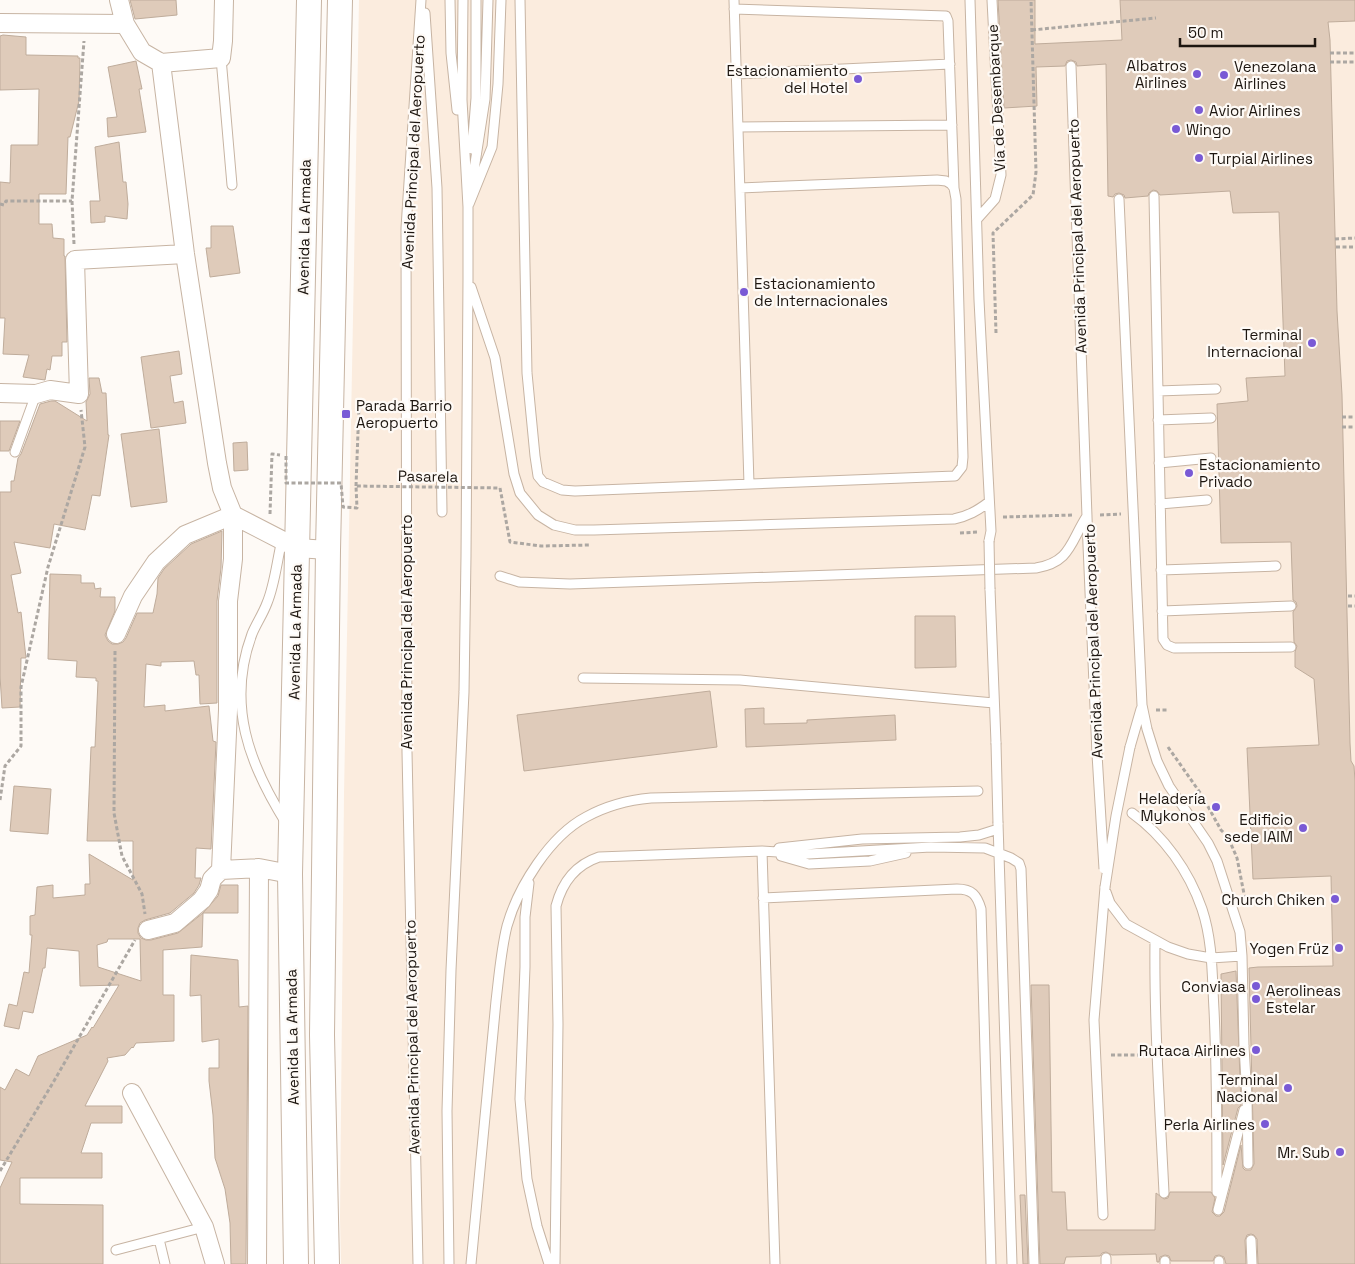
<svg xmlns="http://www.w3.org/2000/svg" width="1355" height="1264" font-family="'Space Grotesk',sans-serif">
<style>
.built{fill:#fbecde}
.building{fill:#dfcbba;stroke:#bfac9b;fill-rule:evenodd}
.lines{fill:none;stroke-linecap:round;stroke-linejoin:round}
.lane-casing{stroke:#c7b4a3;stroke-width:11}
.street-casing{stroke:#c7b4a3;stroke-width:20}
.secondary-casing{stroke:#c7b4a3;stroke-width:26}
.path{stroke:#aca7a2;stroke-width:3;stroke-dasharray:4 2.5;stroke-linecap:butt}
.lane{stroke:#fff;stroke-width:9}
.street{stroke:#fff;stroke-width:18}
.secondary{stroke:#fff;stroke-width:24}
.lane-bridge-casing{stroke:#c7b4a3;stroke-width:11;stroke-linecap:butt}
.path-bridge{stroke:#aca7a2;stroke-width:3;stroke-dasharray:4 2.5;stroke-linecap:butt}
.lane-bridge{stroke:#fff;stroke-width:9}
.poi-dot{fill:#795ad5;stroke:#fefaf6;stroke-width:2}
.labels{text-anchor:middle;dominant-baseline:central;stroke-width:4.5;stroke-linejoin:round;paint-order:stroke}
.poi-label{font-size:15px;fill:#1d1610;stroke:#fefaf6;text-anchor:end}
.street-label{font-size:15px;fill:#1d1610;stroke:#fefaf6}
</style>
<rect width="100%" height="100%" fill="#fefaf6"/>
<path class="built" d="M 359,0 L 1355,0 L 1355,1264 L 341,1264 L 340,1218 L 344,794 Z"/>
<path class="building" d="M 130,0 L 176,0 L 177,15 L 135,19 Z
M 998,0 L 1035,0 L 1035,44 L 1122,40 L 1120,0 L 1355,0 L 1355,21 L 1328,22 L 1330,40 L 1337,311 L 1342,395 L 1350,743 L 1351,761 L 1354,766 L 1355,781 L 1355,1264 L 1258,1264 L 1257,1239 L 1254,1235 L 1251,1234 L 1247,1235 L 1245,1240 L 1246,1264 L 1226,1264 L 1224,1257 L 1219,1255 L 1215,1256 L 1213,1261 L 1171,1261 L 1169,1256 L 1165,1255 L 1160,1257 L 1159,1262 L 1157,1262 L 1156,1254 L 1112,1255 L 1106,1252 L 1102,1253 L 1100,1256 L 1066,1257 L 1064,1264 L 1040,1264 L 1031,985 L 1049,985 L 1052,1192 L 1065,1192 L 1067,1230 L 1155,1230 L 1156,1193 L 1164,1199 L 1168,1198 L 1170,1192 L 1211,1192 L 1215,1198 L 1212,1212 L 1216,1216 L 1220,1216 L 1224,1212 L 1241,1145 L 1243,1168 L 1245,1170 L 1251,1170 L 1254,1164 L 1249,968 L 1258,967 L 1333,966 L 1331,876 L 1253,879 L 1247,748 L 1319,745 L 1314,679 L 1295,667 L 1295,652 L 1297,646 L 1294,642 L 1293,612 L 1297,606 L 1296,602 L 1293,600 L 1291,542 L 1221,543 L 1217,404 L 1248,401 L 1246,378 L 1285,376 L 1279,212 L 1233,213 L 1230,191 L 1160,195 L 1157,191 L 1153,190 L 1149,193 L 1148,196 L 1125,198 L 1124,195 L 1119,193 L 1115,194 L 1113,197 L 1108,196 L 1106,64 L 1077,66 L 1076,62 L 1071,60 L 1067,61 L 1065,66 L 1036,67 L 1037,106 L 1004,108 Z
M 3,35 L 26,37 L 26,55 L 78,56 L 78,58 L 80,58 L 79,101 L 70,137 L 68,137 L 66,194 L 39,194 L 39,224 L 52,224 L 53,238 L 64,239 L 64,256 L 65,256 L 67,342 L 62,342 L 62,356 L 52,356 L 50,370 L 47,369 L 45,380 L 23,377 L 29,355 L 3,354 L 5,318 L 0,318 L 0,182 L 10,183 L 11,145 L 38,145 L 39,89 L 0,90 L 0,36 Z
M 136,61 L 142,89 L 139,89 L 146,132 L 108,137 L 107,118 L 117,117 L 108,67 Z
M 119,142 L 123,182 L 126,182 L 128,204 L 127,219 L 105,216 L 105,222 L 91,223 L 90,201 L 100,201 L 95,147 Z
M 211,226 L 233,226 L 240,273 L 210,277 L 206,248 L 211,248 Z
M 179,351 L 182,374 L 170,376 L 174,403 L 183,401 L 186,423 L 151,428 L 141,357 Z
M 89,378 L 99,378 L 102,393 L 106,393 L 108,435 L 109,435 L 100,496 L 92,495 L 85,530 L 54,524 L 50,548 L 14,542 L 21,573 L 11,575 L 18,613 L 21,612 L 26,658 L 21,658 L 20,707 L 2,708 L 0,676 L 0,492 L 11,492 L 11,481 L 14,481 L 18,458 L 21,454 L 40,404 L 51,401 L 55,401 L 87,421 L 86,402 L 90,394 Z
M 0,421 L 20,421 L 9,451 L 0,451 Z
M 159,429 L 167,502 L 131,507 L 121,434 Z
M 247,442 L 248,470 L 234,471 L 233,443 Z
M 222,531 L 221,568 L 217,601 L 217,703 L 200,704 L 199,675 L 196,675 L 194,661 L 161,662 L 161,666 L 146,664 L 144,707 L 165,705 L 165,711 L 209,706 L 213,741 L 216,742 L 211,849 L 196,848 L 195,878 L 201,878 L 199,885 L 194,893 L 170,913 L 145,920 L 140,923 L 138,928 L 138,933 L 141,938 L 146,940 L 151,940 L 178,933 L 203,913 L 202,947 L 163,950 L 163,995 L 174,995 L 174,1041 L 136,1043 L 133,1048 L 132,1047 L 125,1055 L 107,1058 L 108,1061 L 85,1106 L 122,1106 L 122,1123 L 91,1123 L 81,1153 L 102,1153 L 102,1178 L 20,1178 L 20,1204 L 103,1205 L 103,1264 L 0,1264 L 0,1188 L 12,1162 L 0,1160 L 0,1087 L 5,1090 L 16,1069 L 29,1076 L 38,1056 L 87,1035 L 92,1027 L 93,1028 L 119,985 L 80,986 L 79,951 L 47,948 L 45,968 L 43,968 L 33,1013 L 23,1011 L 19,1029 L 4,1026 L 9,1004 L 17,1006 L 24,972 L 29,973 L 32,935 L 30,935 L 30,916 L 35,915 L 37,887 L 53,885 L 53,898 L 85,895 L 85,884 L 90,884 L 89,854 L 133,880 L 133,841 L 87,841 L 91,747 L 95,747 L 98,681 L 96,681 L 96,678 L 76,677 L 77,661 L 48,659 L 50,574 L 81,575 L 81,583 L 94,583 L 95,589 L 101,588 L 100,597 L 115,597 L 115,611 L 105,635 L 108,641 L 112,644 L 118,644 L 123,642 L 126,638 L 137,613 L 153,613 L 157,594 L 158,578 L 164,569 L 191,544 ZM 108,939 L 140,939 L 141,981 L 98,967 L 97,945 L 107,942 Z
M 915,616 L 955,616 L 956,667 L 915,668 Z
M 710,691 L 717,747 L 524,771 L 517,715 Z
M 764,708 L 764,724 L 807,723 L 807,720 L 895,715 L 896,740 L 746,747 L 745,709 Z
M 14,786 L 51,789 L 48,834 L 10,831 Z
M 221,885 L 238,885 L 238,913 L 203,913 L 218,896 Z
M 191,955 L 238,960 L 239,1007 L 248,1006 L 246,1264 L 231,1264 L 230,1223 L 225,1189 L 215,1158 L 213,1115 L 209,1081 L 209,1068 L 219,1068 L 219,1039 L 202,1042 L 201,995 L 190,996 Z
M 1236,971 L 1241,1105 L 1238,1108 L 1223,1165 L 1221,974 Z
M 1020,1195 L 1025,1195 L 1028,1264 L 1023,1264 Z"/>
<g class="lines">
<g class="lane-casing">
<path id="lane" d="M 450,0 L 451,53 L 457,110
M 520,0 L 527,373 L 535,456 L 538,476 L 543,482 L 562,490 L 575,491 L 955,476 L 962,467 L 963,457 L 956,199 L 954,188 L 951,184 L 946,181 L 937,180 L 740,188
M 734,0 L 749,484
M 970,0 L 979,300 L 991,531 L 989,541
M 734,9 L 946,16 L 948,21 L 954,188
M 425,13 L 437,188 L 442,512
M 221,58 L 232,185
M 1071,66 L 1088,545 L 1097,754
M 736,74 L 950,64
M 738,127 L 952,125
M 472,149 L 476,98 L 476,0
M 471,189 L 485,99 L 488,0
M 1154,196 L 1163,639 L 1167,645 L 1174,648 L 1291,647
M 1119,199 L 1142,705 L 1147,729 L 1157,761 L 1169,786 L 1208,843 L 1217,861 L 1240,932 L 1242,956 L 1244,1046 L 1247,1098 L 1248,1164
M 469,204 L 492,147 L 498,84 L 501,0
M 978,218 L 995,199 L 1001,175 L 992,0
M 471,287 L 495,358 L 514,474 L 520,493 L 538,515 L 554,525 L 575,530 L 594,530 L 954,519 C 968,516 977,511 989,502
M 1158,391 L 1216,389
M 1158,420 L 1211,418
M 15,452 L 36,394
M 1159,463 L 1211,458
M 1160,504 L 1207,500
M 282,540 C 277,560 275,584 267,603 C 263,614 256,624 252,634 C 226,704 249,764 286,823
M 1161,570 L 1276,566
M 500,576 L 519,582 L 570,584 L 1036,568 C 1071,562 1070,542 1087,516
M 990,589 L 996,743
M 1162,611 L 1291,606
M 583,678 L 740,680 L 994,703
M 1130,747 L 1141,709
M 1132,813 C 1164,836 1189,871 1202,909 C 1213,942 1212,976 1214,1010 C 1217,1071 1217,1131 1217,1192
M 998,823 L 1012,1264
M 779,848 L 862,839 L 960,837 L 979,835 L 998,829
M 762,851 L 775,1264
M 781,856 L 809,864 L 870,861 L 906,853
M 529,883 L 525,917 L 525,967 L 520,1099 L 527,1179 L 537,1226 L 549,1264
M 1106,892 L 1110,903 L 1126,924 L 1168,947 L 1188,954 L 1211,958 L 1242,956
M 763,898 L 957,889 C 972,889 977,895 981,909 L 991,1264
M 1155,941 C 1154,1024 1160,1109 1164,1193
M 1218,1210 L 1244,1110
M 1103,1215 L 1094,1020 L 1105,887
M 159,1239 L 165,1264
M 1251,1240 L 1252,1264
M 116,1250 L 204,1227
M 1106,1258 L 1106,1264
M 1165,1261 L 1165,1264
M 1219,1261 L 1219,1264
M 418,1264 L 407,752 L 406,228 L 421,0
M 449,1264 L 447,1111 L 451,970 L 464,692 L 466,556 L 468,279 L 468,207 L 462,100 L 463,0
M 471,1264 L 496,1001 C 499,976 501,950 507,926 C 518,887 550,836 586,817 C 606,806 629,800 651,798 L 978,791
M 555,1264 L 558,1024 L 556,906 C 562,883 575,865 599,857 L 762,851 L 808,854 L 931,847 L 985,848 L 1011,858 L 1019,863 L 1021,869 L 1034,1264"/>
</g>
<g class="street-casing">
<path id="street" d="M 119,0 L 125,24 L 142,52 L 161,63 L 185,254 L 217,463 L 222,488 L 233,515 L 297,548 L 328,550
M 0,23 L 125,24
M 161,63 L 221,58 L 223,41 L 224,0
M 0,393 L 36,394 L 50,390 L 79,394 L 75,260 L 185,254
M 116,634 L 133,596 L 156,562 L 185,535 L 233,515 L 233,559 L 228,601 L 228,710 L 221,870
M 148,930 L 175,923 L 202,900 L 209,890 L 212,879 L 221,870 L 259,868 L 290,874
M 132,1093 L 204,1227 L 215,1264
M 257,1264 L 259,868"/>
</g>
<g class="secondary-casing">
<path id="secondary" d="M 296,1264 L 290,874 L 309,0
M 327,1264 L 322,1035 L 328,550 L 340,0"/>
</g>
<path class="path" d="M 1032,30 L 1156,18
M 1330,53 L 1355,53
M 1330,62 L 1355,62
M 0,204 L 4,205 L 6,201 L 72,201
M 1335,239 L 1355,238
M 74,244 L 72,201 L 84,41
M 1336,247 L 1355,247
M 996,333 L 993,233 L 1033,195 L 1036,172 L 1031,0
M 1342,417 L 1355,417
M 1342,427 L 1355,427
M 356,486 L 359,405
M 500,488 L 510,542 L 541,546 L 589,545
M 270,514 L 272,454 L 280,455
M 1100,515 L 1121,514
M 1003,517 L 1074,515
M 960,533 L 978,532
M 1348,596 L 1355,596
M 1348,606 L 1355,606
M 115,651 L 114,813 L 122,856 L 142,894 L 145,914
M 1156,710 L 1169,710
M 1168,747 L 1201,794 L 1221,830 L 1228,837 L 1237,858 L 1246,904
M 0,800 L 5,766 L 21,746 L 21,687 L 48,567 L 85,447 L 81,410
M 1111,1055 L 1146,1055
M 1170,1055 L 1203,1055
M 0,1171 L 54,1081 L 135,940"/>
<use href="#lane" class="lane"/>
<use href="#street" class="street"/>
<use href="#secondary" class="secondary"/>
<g class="lane-bridge-casing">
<path id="lane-bridge" d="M 989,541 L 990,589
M 996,743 L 998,823
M 1097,754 L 1104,869
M 1105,887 L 1116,816 L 1130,747"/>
</g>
<path class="path-bridge" d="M 286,456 L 286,483 L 341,483 L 343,507 L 357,508 L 356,486 L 500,488"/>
<use href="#lane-bridge" class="lane-bridge"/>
</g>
<g class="poi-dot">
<circle cx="1197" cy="74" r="5"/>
<circle cx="1224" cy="75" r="5"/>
<circle cx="858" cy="79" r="5"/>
<circle cx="1199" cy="110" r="5"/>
<circle cx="1176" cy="129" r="5"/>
<circle cx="1199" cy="158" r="5"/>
<circle cx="744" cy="292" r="5"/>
<circle cx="1312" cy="343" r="5"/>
<rect x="341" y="409" width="10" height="10" rx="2.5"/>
<circle cx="1189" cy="473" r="5"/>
<circle cx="1216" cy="807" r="5"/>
<circle cx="1303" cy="828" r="5"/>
<circle cx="1335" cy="899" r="5"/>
<circle cx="1339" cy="948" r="5"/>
<circle cx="1256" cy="986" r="5"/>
<circle cx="1256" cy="999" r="5"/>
<circle cx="1256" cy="1050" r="5"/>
<circle cx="1288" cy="1088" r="5"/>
<circle cx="1265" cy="1124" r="5"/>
<circle cx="1340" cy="1152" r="5"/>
</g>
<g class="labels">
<g class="poi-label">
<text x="1187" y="65">Albatros<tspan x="1187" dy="17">Airlines</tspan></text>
<text x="1234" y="66" text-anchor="start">Venezolana<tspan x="1234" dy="17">Airlines</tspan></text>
<text x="848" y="70">Estacionamiento<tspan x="848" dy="17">del Hotel</tspan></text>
<text x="1209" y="110" text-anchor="start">Avior Airlines</text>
<text x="1186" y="129" text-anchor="start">Wingo</text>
<text x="1209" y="158" text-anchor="start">Turpial Airlines</text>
<text x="754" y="283" text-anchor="start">Estacionamiento<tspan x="754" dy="17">de Internacionales</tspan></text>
<text x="1302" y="334">Terminal<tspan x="1302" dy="17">Internacional</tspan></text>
<text x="356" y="405" text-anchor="start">Parada Barrio<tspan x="356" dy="17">Aeropuerto</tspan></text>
<text x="1199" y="464" text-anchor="start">Estacionamiento<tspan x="1199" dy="17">Privado</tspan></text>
<text x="1206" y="798">Heladería<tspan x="1206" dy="17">Mykonos</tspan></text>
<text x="1293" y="819">Edificio<tspan x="1293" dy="17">sede IAIM</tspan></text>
<text x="1325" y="899">Church Chiken</text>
<text x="1329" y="948">Yogen Früz</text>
<text x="1246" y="986">Conviasa</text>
<text x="1266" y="990" text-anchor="start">Aerolineas<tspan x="1266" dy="17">Estelar</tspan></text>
<text x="1246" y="1050">Rutaca Airlines</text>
<text x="1278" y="1079">Terminal<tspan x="1278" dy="17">Nacional</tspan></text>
<text x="1255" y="1124">Perla Airlines</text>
<text x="1330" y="1152">Mr. Sub</text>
</g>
<g class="street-label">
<text transform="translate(996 98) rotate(-93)">Vía de Desembarque</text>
<text transform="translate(413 152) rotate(-87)">Avenida Principal del Aeropuerto</text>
<text transform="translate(304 227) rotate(-89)">Avenida La Armada</text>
<text transform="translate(1077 236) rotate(-92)">Avenida Principal del Aeropuerto</text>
<text transform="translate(428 476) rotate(1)">Pasarela</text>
<text transform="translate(295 632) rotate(-89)">Avenida La Armada</text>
<text transform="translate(406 632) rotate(-90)">Avenida Principal del Aeropuerto</text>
<text transform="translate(1093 641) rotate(-92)">Avenida Principal del Aeropuerto</text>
<text transform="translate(292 1037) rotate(-91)">Avenida La Armada</text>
<text transform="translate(412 1037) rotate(-91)">Avenida Principal del Aeropuerto</text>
</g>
</g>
<path d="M1180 38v8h135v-8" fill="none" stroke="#1d1610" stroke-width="2.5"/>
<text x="1188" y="38" font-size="15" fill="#1d1610" stroke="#fefaf6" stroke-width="4" paint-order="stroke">50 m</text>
</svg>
